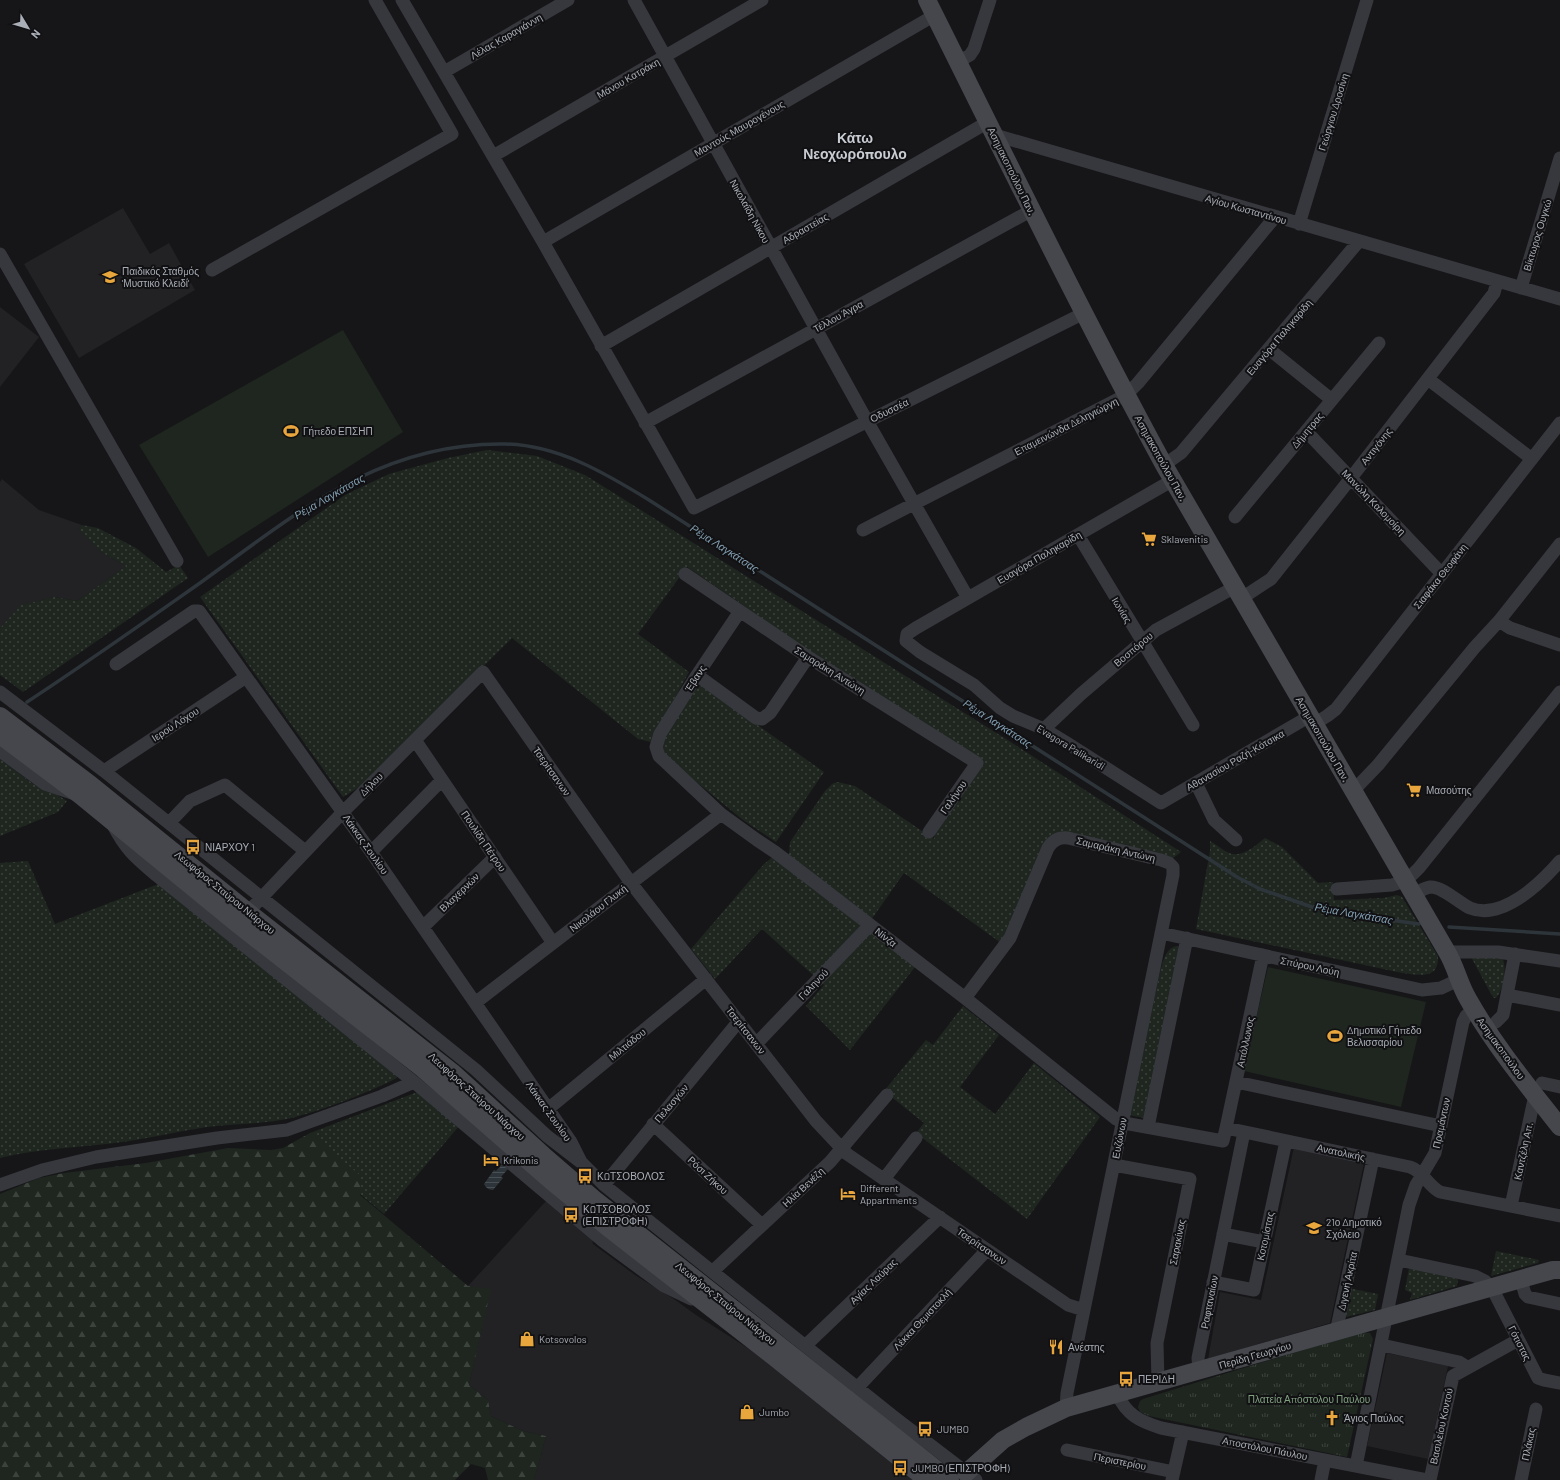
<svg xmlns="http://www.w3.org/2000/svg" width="1560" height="1480" font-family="Barlow,sans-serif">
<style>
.built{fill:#222225}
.grass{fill:url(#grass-dots)}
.forest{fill:url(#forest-firs)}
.park{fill:url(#park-tufts)}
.garden{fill:#1e261f}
.water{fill:url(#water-rules)}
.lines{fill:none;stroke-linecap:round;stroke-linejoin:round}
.stream{stroke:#2d353b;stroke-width:3.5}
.street{stroke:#37383d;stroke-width:13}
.secondary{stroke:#45474c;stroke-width:18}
.labels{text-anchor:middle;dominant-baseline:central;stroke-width:4;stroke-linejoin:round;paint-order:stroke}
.street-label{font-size:10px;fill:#a9aeb7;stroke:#111113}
.poi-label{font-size:10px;fill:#a9aeb7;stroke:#111113;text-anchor:start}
.park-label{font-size:10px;fill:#81a181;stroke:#111113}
.water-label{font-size:11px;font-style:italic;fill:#819db0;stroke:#111113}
.district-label{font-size:14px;font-weight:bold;fill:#c9cdd3;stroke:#111113}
</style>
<defs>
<pattern id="grass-dots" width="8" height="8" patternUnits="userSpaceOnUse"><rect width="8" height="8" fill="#1e261f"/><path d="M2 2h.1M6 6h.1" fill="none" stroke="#3c433d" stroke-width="1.8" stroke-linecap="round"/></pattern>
<pattern id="forest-firs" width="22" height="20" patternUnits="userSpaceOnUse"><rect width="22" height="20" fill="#1e261f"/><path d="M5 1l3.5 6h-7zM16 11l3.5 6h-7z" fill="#3c433d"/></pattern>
<pattern id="park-tufts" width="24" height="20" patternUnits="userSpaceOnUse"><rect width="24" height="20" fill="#1e261f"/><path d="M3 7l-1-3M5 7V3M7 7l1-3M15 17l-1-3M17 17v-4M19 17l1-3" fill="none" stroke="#3c433d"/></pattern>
<pattern id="water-rules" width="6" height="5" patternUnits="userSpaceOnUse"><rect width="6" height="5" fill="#2d353b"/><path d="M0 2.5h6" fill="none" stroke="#495055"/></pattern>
</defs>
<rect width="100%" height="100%" fill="#161618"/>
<path class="built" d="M 123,208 L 150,254 L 169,243 L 195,290 L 79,358 L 24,264 Z
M 0,307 L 39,337 L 0,387 Z
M 2,479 L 39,510 L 82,525 L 78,529 L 101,552 L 126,566 L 77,601 L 54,597 L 22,605 L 0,628 L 0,482 Z
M 1294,1147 L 1364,1163 L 1330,1323 L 1208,1359 L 1220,1292 L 1261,1300 Z
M 546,1201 L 592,1237 L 593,1244 L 635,1275 L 674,1299 L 696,1315 L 754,1352 L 918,1480 L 534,1480 L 546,1436 L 523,1431 L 491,1416 L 488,1400 L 469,1385 L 490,1290 L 468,1286 Z
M 1387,1353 L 1448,1366 L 1428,1459 L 1367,1446 Z"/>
<path class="grass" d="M 487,450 L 537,456 L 585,475 L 1006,739 L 1181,852 L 1173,858 L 1064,832 L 1001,943 L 904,873 L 871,920 L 789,855 L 790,842 L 825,791 L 832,784 L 837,782 L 855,786 L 934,839 L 936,830 L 983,762 L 789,639 L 743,605 L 687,567 L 638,634 L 689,672 L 651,742 L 638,739 L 512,638 L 363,785 L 343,797 L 200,597 L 345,495 L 389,474 L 448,458 Z
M 82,525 L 98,528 L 136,548 L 166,572 L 179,565 L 188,578 L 23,692 L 0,675 L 0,628 L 21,605 L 54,597 L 77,601 L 126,566 L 101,552 L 78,529 Z
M 698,683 L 824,772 L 776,842 L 743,820 L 666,757 L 661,743 Z
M 0,759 L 32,783 L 56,794 L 67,801 L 58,812 L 0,836 Z
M 1265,838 L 1282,847 L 1318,883 L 1333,882 L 1334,900 L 1384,898 L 1397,895 L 1402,897 L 1438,956 C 1439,980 1420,975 1402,973 L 1196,929 L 1210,851 L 1210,841 C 1216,844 1222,850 1229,853 C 1243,858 1255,846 1265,838 Z
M 774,856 L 915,967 L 850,1050 L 806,1006 L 824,985 L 762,929 L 715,979 L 691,949 L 764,864 Z
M 28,861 L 55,924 L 161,883 L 397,1073 L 397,1078 C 365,1094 326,1109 292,1118 C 264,1124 235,1124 207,1127 C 181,1131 155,1137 129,1141 C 86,1148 43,1147 0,1158 L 0,863 Z
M 1177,946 L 1179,948 L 1145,1118 L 1128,1115 L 1160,972 C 1163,962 1165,948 1177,946 Z
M 1470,955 L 1502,958 C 1508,967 1503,991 1496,998 L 1494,998 L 1491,994 Z
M 963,1006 L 999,1035 L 960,1087 L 995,1114 L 1034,1063 L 1100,1117 L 1027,1219 L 916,1133 L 924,1123 L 884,1091 L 926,1040 L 933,1045 Z
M 420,1091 L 460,1125 L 384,1214 L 360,1194 L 310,1133 Z
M 1496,1251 L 1539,1260 L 1538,1263 L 1491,1276 Z
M 1409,1268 L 1458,1279 L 1457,1286 L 1410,1300 L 1412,1293 L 1405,1290 Z
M 1348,1288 L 1378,1294 L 1375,1310 L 1342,1318 Z"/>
<path class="forest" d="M 310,1133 L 361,1176 L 360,1195 L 468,1286 L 491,1289 L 469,1385 L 488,1400 L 491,1416 L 523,1431 L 546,1436 L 534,1480 L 488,1480 L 485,1468 L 471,1464 L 455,1480 L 0,1480 L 0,1194 L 39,1178 L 64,1173 L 146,1163 L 228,1148 L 271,1150 L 283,1148 Z"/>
<path class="park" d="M 1361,1332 L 1370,1333 L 1373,1339 L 1347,1457 L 1149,1416 L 1140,1412 L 1138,1407 L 1140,1401 L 1143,1399 Z"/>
<path class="garden" d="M 343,330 L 403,432 L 208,557 L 139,445 Z
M 1268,967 L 1426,1002 L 1401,1107 L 1244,1071 Z"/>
<path class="water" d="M 502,1164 L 508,1169 L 501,1177 L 503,1178 L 493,1190 C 489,1190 485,1187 484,1184 L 494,1170 L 496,1171 Z"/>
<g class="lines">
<path class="stream" d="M 27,702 C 85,664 143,623 200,583 C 296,514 379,442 505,444 C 558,445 605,473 649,500 L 1237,877 L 1260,889 L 1312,907 L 1327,911 L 1419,924
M 1449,927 L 1560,934"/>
<path class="street" d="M 402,0 L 543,242 L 694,508 L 1084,313
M 634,0 L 867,421 L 968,598
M 958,62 L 970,55 L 974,49 L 990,0
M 444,72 L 568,0
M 995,135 L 1560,299
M 493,156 L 762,0
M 1299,224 L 1367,0
M 543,242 L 935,15
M 0,254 L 177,561
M 212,270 L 452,134 L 375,0
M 1521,288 L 1560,158
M 601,346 L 988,122
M 1269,349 L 1332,400
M 1428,379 L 1532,459
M 645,423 L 1032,210
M 1306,431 L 1442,574
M 1164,465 L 1181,453 L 1359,241
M 1173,480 L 916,628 L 907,634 L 906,641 L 920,652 L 974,685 L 1000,708 L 1013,716 L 1044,729 L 1067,743 L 1161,803 L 1310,716
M 1235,517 L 1379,343
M 863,530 L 1126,395 L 1138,383 L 1275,217
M 1078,535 L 1193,725
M 685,574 L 808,657 L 977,763 L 929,832
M 1242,598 L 1271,579 L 1351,478 L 1494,293 L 1497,282
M 740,611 L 697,675 L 660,734 L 656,747 L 659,756 L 721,814 L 757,840 L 775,852 L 817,884 L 965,998 L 1116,1119 L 1124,1123 L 1223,1141 L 1226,1128 L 1410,1167 C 1423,1171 1428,1186 1440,1192 L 1560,1216
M 1499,621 L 1510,628 L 1560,645
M 116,664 L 194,611 L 199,611 L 371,852 L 571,1142 L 581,1162
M 697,675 L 756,718 L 762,719 L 770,713 L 808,657
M 0,692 L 104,771 L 476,1070 L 547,1136 L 582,1163 L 604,1185 L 894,1417 L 976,1480
M 1314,724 L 1327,716 L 1336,709 L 1560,423
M 1044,729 L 1081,694 L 1156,630 L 1235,587
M 415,740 L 553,943
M 0,751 L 45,784 L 72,793
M 104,771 L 246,677
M 1196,783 L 1214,820 L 1236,840
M 1353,791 L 1378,765 L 1475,647 L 1499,621 L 1560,544
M 169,823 L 190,801 L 225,785 L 305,851
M 113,825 C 126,850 135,857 156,875 L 414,1082 L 603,1241 L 664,1286 L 691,1299
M 371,852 L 442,780
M 1337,889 L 1392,885 C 1403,883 1411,877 1419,868 L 1560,692
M 1413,894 C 1418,892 1424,888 1430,887 C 1442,886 1459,903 1470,908 C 1502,921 1541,883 1560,861
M 248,912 L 343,812 L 483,672 L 631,883 L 816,1121 L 847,1154 L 1068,1305 L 1084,1310
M 423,927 L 495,857
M 1161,933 L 1422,990 L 1441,988 L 1458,980
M 1447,952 L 1498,952 L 1560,961
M 1507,995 L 1560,1005
M 965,998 L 1010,938 L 1048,848 C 1053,840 1059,837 1068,838 L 1161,860 L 1169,863 L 1173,867 L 1173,875 L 1067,1393 L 1066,1408
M 475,1003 L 721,814
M 1496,1022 L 1503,1015 L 1515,954
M 756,1044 L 870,925
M 1236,1082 L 1441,1126
M 1542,1083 L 1560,1087
M 548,1109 L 706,979
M 653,1124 L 762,1225
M 1148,1127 L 1187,938
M 1226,1128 L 1263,955
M 1114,1165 L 1190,1179 L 1157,1343 L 1158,1382
M 884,1179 L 916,1138
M 0,1185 L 42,1170 L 96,1157 L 217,1138 L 287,1130 L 382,1096 L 414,1082
M 604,1185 L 739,1021
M 1511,1206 L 1535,1095
M 1223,1234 L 1264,1242
M 1399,1260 L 1475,1276 L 1485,1281 L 1492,1288 L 1538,1378 L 1544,1380 L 1560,1383
M 713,1271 L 830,1162 L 887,1095
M 1521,1280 L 1525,1294 L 1528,1297 L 1560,1304
M 1213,1282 L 1254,1290 L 1286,1141
M 1336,1332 L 1373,1159
M 1382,1345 L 1459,1362 L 1467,1367
M 805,1346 L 940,1217
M 1199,1370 L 1198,1358 L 1244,1132
M 857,1388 L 987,1250
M 1117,1394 C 1127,1415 1139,1421 1161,1428 L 1427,1480
M 1067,1450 L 1174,1472
M 1356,1466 L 1409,1205 L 1416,1185 L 1435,1153 L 1463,1022 L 1466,1016 L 1474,1009
M 1172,1480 L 1183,1432
M 1321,1480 L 1325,1460
M 1430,1480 L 1453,1376 L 1518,1340
M 1521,1480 L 1536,1409"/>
<path class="secondary" d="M 927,0 C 1005,156 1081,312 1164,465 L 1447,952 C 1456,967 1459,984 1468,999 C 1494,1045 1528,1086 1560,1127
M 0,716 L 91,785 L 248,912 L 452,1072 L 543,1155 L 594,1199 L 950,1480
M 0,735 L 80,795 L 240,926 L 423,1069 L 549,1179 L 611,1230 L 774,1357 L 927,1480
M 966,1473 L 1003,1440 L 1026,1427 L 1066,1408 L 1553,1270 L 1560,1270"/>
</g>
<defs>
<g id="school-bare" transform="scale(1.2)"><path d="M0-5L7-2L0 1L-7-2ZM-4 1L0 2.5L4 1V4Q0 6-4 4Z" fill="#e8a63d" stroke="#111113" stroke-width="2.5" paint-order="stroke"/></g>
<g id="stadium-bare" transform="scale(1.2)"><path d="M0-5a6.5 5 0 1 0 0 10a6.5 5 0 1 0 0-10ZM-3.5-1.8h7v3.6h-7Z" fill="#e8a63d" stroke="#111113" stroke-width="2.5" paint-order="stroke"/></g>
<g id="supermarket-bare" transform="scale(1.2)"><path d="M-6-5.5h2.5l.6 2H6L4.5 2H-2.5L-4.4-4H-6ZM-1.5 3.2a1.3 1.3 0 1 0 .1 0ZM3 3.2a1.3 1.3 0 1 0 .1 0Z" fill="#e8a63d" stroke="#111113" stroke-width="2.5" paint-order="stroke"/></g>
<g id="bus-bare" transform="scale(1.2)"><path d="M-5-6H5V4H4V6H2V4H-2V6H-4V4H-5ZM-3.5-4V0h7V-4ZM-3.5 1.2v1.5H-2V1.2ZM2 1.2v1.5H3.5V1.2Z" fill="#e8a63d" stroke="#111113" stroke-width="2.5" paint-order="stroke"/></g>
<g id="hotel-bare" transform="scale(1.2)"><path d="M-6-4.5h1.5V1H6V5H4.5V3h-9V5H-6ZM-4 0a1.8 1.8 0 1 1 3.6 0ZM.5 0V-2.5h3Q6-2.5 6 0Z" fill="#e8a63d" stroke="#111113" stroke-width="2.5" paint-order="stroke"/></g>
<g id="shop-bare" transform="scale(1.2)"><path d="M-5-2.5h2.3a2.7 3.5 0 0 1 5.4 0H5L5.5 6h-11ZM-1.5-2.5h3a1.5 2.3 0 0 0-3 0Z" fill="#e8a63d" stroke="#111113" stroke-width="2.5" paint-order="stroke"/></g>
<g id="restaurant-bare" transform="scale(1.2)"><path d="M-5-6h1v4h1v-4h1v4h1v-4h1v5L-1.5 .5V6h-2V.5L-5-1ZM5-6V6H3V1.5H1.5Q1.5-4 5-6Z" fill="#e8a63d" stroke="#111113" stroke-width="2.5" paint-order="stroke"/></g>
<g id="church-bare" transform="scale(1.2)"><path d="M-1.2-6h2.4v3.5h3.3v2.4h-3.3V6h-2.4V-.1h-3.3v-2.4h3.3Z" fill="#e8a63d" stroke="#111113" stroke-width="2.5" paint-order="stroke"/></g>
</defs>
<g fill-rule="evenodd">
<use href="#school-bare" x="110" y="277"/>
<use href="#stadium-bare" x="291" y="431"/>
<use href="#supermarket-bare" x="1149" y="539"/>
<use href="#supermarket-bare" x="1414" y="790"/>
<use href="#bus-bare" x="193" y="847"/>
<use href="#stadium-bare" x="1335" y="1036"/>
<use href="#hotel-bare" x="491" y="1160"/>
<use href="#bus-bare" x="585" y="1176"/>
<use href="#hotel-bare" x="848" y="1194"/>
<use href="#bus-bare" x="571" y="1215"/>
<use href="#school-bare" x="1314" y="1228"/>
<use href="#shop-bare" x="527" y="1339"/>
<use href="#restaurant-bare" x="1056" y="1347"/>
<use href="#bus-bare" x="1126" y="1379"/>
<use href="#shop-bare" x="747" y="1412"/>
<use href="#church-bare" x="1332" y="1418"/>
<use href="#bus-bare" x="925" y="1429"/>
<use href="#bus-bare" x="900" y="1468"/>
</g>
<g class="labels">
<g class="street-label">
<text transform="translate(506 36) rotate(-30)">Λέλας Καραγιάννη</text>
<text transform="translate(628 78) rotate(-30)">Μάνου Κατράκη</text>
<text transform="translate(1333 112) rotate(-73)">Γεώργιου Δροσίνη</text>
<text transform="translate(739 128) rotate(-30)">Μαντούς Μαυρογένους</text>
<text transform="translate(1012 171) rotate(64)">Ασημακοπούλου Παν.</text>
<text transform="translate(1246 209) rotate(16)">Αγίου Κωσταντίνου</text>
<text transform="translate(750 211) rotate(61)">Νικολαΐδη Νίκου</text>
<text transform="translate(805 228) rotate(-30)">Αδραστείας</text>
<text transform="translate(1537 235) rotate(-73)">Βίκτωρος Ουγκώ</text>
<text transform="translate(838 316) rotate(-29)">Τέλλου Άγρα</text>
<text transform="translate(1279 337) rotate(-50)">Ευαγόρα Παληκαρίδη</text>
<text transform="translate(889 410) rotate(-26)">Οδυσσέα</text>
<text transform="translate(1066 426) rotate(-27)">Επαμεινώνδα Δεληγιώργη</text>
<text transform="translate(1307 430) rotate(-50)">Δήμητρας</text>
<text transform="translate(1376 446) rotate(-52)">Αντιγόνης</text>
<text transform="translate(1161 458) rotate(61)">Ασημακοπούλου Παν.</text>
<text transform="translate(1374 502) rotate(46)">Μανώλη Καλομοίρη</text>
<text transform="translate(1039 557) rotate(-30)">Ευαγόρα Παληκαρίδη</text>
<text transform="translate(1440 576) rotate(-52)">Σιαφάκα Θεοφάνη</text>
<text transform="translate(1122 610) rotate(59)">Ιωνίας</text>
<text transform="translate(1133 649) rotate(-40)">Βοσπόρου</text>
<text transform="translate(830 670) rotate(32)">Σαμαράκη Αντώνη</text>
<text transform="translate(695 678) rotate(-57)">Έβανς</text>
<text transform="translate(175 724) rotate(-33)">Ιερού Λόχου</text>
<text transform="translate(1323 739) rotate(60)">Ασημακοπούλου Παν.</text>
<text transform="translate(1071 747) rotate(31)">Evagora Palikaridi</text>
<text transform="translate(1235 760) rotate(-30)">Αθανασίου Ραζή-Κότσικα</text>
<text transform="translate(552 771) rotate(55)">Τσερίτσανων</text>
<text transform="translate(371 784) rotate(-45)">Δήλου</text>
<text transform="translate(953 797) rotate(-55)">Γαλήνου</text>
<text transform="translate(484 841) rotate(56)">Πουλίδη Πέτρου</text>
<text transform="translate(366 844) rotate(55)">Λάκκας Σουλίου</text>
<text transform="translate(1116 849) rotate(13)">Σαμαράκη Αντώνη</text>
<text transform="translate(225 892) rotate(39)">Λεωφόρος Σταύρου Νιάρχου</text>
<text transform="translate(459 892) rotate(-44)">Βλαχερνών</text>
<text transform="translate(598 908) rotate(-38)">Νικολάου Γλυκή</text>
<text transform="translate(886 937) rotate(38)">Νίνζα</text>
<text transform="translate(1310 966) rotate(12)">Σπύρου Λούη</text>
<text transform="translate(813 984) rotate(-46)">Γαληνού</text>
<text transform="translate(746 1030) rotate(52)">Τσερίτσανων</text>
<text transform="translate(1245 1042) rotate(-78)">Απόλλωνος</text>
<text transform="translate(627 1044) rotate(-39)">Μιλτιάδου</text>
<text transform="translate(1501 1048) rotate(54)">Ασημακοπούλου</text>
<text transform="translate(477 1096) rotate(42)">Λεωφόρος Σταύρου Νιάρχου</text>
<text transform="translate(671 1103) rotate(-50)">Πελασγών</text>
<text transform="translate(549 1111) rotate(55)">Λάκκας Σουλίου</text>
<text transform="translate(1441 1123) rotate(-78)">Πραμάντων</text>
<text transform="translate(1119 1138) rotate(-79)">Ευζώνων</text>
<text transform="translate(1523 1151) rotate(-78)">Καντζέλη Απ.</text>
<text transform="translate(1341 1152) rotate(12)">Ανατολικής</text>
<text transform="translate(708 1175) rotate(43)">Ρόσι Ζήκου</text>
<text transform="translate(803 1187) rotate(-43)">Ηλία Βενέζη</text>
<text transform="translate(1265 1236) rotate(-78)">Κοτομίστας</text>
<text transform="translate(1177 1242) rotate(-79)">Σαρακίνας</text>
<text transform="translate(982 1246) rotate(34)">Τσερίτσανων</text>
<text transform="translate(873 1281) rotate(-44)">Αγίας Λαύρας</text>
<text transform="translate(1347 1281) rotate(-78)">Διγενή Ακρίτα</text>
<text transform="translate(1209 1302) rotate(-79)">Ραφταναίων</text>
<text transform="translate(726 1303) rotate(39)">Λεωφόρος Σταύρου Νιάρχου</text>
<text transform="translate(922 1319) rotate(-47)">Λέκκα Θεμιστοκλή</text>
<text transform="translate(1520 1343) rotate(63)">Γότιστας</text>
<text transform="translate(1255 1355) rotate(-16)">Περίδη Γεωργίου</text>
<text transform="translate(1441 1426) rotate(-78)">Βασιλείου Κοντού</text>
<text transform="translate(1528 1444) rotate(-78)">Πλάκας</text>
<text transform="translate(1265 1448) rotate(11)">Αποστόλου Πάυλου</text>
<text transform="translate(1120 1461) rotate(11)">Περιστερίου</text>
</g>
<g class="poi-label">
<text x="122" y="271">Παιδικός Σταθμός<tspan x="122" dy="12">'Μυστικό Κλειδί'</tspan></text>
<text x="303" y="431">Γήπεδο ΕΠΣΗΠ</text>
<text x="1161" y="539">Sklavenitis</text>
<text x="1426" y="790">Μασούτης</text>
<text x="205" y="847">ΝΙΑΡΧΟΥ 1</text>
<text x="1347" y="1030">Δημοτικό Γήπεδο<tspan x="1347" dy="12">Βελισσαρίου</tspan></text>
<text x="503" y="1160">Krikonis</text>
<text x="597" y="1176">ΚΩΤΣΟΒΟΛΟΣ</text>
<text x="860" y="1188">Different<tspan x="860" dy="12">Appartments</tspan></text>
<text x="583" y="1209">ΚΩΤΣΟΒΟΛΟΣ<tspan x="583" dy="12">(ΕΠΙΣΤΡΟΦΗ)</tspan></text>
<text x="1326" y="1222">21ο Δημοτικό<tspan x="1326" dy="12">Σχόλειο</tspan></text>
<text x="539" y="1339">Kotsovolos</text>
<text x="1068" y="1347">Ανέστης</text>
<text x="1138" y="1379">ΠΕΡΙΔΗ</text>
<text x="759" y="1412">Jumbo</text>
<text x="1344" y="1418">Άγιος Παύλος</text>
<text x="937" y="1429">JUMBO</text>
<text x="912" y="1468">JUMBO (ΕΠΙΣΤΡΟΦΗ)</text>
</g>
<g class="park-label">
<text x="1309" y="1399">Πλατεία Απόστολου Παύλου</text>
</g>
<g class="water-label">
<text transform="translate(329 496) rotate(-30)">Ρέμα Λαγκάτσας</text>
<text transform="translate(725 548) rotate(33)">Ρέμα Λαγκάτσας</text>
<text transform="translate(998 723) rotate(33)">Ρέμα Λαγκάτσας</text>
<text transform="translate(1354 913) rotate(10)">Ρέμα Λαγκάτσας</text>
</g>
<g class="district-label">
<text x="855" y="137">Κάτω<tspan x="855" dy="16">Νεοχωρόπουλο</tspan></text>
</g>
</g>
<g transform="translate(28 28) rotate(128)" stroke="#111113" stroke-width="3" paint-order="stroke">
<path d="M0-3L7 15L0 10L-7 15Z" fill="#a9aeb7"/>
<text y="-6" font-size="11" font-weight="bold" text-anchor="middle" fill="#a9aeb7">N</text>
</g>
</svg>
